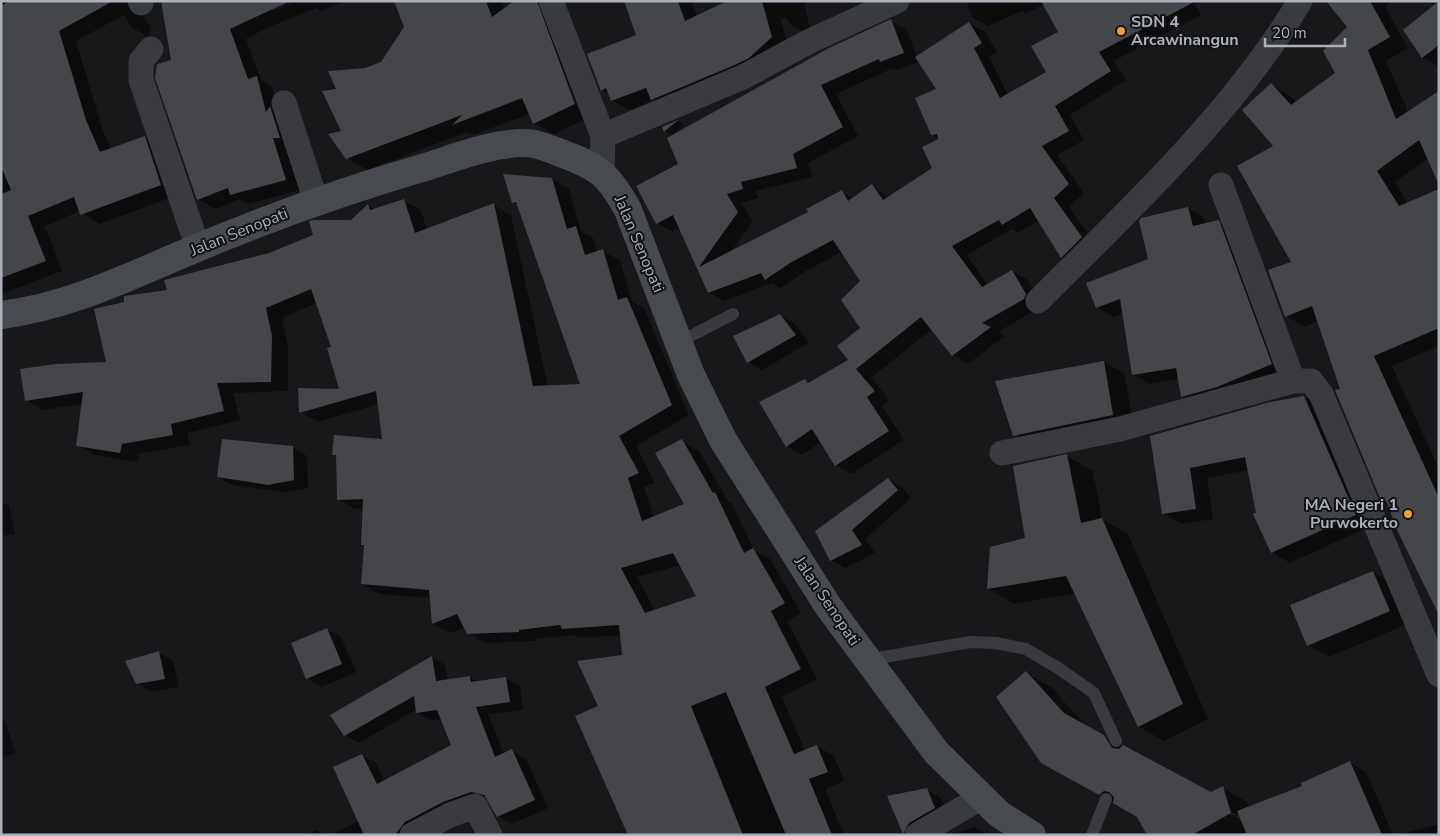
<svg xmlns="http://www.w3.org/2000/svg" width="1440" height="836" font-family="'Nunito Sans',sans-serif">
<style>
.shadow{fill:#0007;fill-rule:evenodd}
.building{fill:#45464a;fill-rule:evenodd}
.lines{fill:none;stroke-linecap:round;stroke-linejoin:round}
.lane{stroke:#393b3f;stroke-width:12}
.street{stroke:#393b3f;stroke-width:25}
.secondary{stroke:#474a4f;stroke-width:28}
.poi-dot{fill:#e99f41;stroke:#131315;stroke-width:2}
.labels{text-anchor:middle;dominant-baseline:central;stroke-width:4;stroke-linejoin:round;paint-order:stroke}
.poi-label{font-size:16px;font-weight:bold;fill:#abb1b9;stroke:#131315;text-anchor:start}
.street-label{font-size:16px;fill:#abb1b9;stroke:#131315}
</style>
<rect width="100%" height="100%" fill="#18181a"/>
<path class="shadow" d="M 1,1 L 149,1 L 143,10 L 146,21 L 151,27 L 148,37 L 131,27 L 124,15 L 76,41 L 103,131 L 111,149 L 145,137 L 162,147 L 178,195 L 99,224 L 80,211 L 45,226 L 62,271 L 1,294 Z
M 162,1 L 290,1 L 269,9 L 269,12 L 297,1 L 345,1 L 321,11 L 316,8 L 269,27 L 246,39 L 261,80 L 273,88 L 300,190 L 248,204 L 240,199 L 215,209 L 198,199 Z
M 398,1 L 501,1 L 504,10 L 516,1 L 557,1 L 594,115 L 554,134 L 534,123 L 530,114 L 473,135 L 467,132 L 367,170 L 347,158 L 338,90 L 365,70 L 382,63 L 405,27 Z
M 626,1 L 691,1 L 697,17 L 730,1 L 804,1 L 811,33 L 807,34 L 790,24 L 786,17 L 781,20 L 788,47 L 669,109 L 654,100 L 629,110 L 612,100 L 610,95 L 602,90 L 638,36 Z
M 966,1 L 1193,1 L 1201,15 L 1114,61 L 1126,80 L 1070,115 L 1084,140 L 1057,155 L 1084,193 L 1069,207 L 1097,246 L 1077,266 L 1062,257 L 1039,220 L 1018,233 L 1012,229 L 967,255 L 988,285 L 1012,271 L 1028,280 L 1041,303 L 1039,308 L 998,332 L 1005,336 L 968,364 L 953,355 L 932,329 L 871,378 L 890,400 L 882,406 L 904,440 L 851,474 L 836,465 L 821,442 L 802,455 L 787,446 L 805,381 L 810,384 L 850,360 L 862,328 L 862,281 L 842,252 L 806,271 L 781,288 L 772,283 L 724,301 L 709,292 L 680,228 L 673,232 L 657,223 L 680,165 L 891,21 L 907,30 L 917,57 L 969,23 L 985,32 L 997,52 L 989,57 L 1008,95 L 1048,73 L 1060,33 L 1044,4 L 1026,14 L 1022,11 L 988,26 L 972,17 ZM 920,61 L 938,89 L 932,135 L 940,139 L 933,168 L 889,197 L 872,186 L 854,199 L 842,192 L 810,213 L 731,252 L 753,221 L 741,203 L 758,198 L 755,191 L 812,177 L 808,163 L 858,136 L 836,94 L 893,68 L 897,70 Z
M 1327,1 L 1388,1 L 1390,3 L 1385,7 L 1408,48 L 1386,61 L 1428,158 L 1395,182 L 1408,204 L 1439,191 L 1439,346 L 1392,366 L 1439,469 L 1439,614 L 1388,505 L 1383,502 L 1318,321 L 1305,327 L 1286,316 L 1293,262 L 1275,146 L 1271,85 L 1290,96 L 1296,102 L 1336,73 L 1349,28 Z
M 1439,2 L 1439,67 L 1422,57 Z
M 678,121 L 684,125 L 672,135 L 665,131 L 664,127 Z
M 552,179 L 569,189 L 581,231 L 593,238 L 597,252 L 602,251 L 620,260 L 632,302 L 644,308 L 689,415 L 636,446 L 655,483 L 644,487 L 654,518 L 686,505 L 682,441 L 699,451 L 728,501 L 732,504 L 754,550 L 770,559 L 801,613 L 787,621 L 817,679 L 782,697 L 805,751 L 817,746 L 834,756 L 844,781 L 825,789 L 844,835 L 629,835 L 599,706 L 623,656 L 621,635 L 580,638 L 574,635 L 536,639 L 536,641 L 485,643 L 468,633 L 465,627 L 450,633 L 433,624 L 431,598 L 379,594 L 362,584 L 365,546 L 362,545 L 364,509 L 355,509 L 338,499 L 337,457 L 333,454 L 384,440 L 379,404 L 318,422 L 301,412 L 341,390 L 333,348 L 317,303 L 282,318 L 288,347 L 288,391 L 233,393 L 240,420 L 187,433 L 190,445 L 139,454 L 137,462 L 95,455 L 78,445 L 83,404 L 43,410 L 26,400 L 108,363 L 169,291 L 352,221 L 368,205 L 375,210 L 404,201 L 421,210 L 427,230 L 494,205 L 511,215 L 548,387 L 582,386 L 519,206 L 513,202 ZM 681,565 L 698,596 L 655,611 L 637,577 Z
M 1188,208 L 1204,218 L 1206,225 L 1218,222 L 1235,231 L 1287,374 L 1198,406 L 1182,396 L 1179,379 L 1149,384 L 1133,374 L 1123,313 L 1114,317 L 1097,307 L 1149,260 Z
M 780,315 L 794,323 L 809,343 L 762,370 L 748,362 Z
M 1104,362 L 1125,374 L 1133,426 L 1036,447 L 1015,435 Z
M 1304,397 L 1323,408 L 1373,525 L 1290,563 L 1272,552 L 1258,513 L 1249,470 L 1207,478 L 1213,519 L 1181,524 L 1163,513 L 1151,437 Z
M 293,448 L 307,456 L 308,488 L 284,492 L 232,485 L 218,477 Z
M 1067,456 L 1093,471 L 1102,519 L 1128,534 L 1208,719 L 1164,741 L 1138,726 L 1076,593 L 1014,604 L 989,589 L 1027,539 Z
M 888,479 L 903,488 L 911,498 L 865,539 L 875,553 L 845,568 L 831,560 L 816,531 Z
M 1,502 L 9,506 L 15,534 L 1,536 Z
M 1373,572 L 1394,584 L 1410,623 L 1329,657 L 1308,645 Z
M 327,629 L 341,637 L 356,672 L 322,687 L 307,678 Z
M 159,653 L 173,661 L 179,687 L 151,692 L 137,683 Z
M 432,657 L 445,665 L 448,680 L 470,677 L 478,682 L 506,678 L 520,686 L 523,710 L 488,714 L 504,754 L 512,751 L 526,759 L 548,808 L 512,824 L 498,816 L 488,800 L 485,800 L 414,835 L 334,835 L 333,833 L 360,821 L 362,755 L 376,763 L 385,782 L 453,746 L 442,719 L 431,720 L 417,713 L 417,709 L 359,743 L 345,735 Z
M 1026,673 L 1051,687 L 1087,727 L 1211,794 L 1223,788 L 1247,802 L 1249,808 L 1304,787 L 1350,762 L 1366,772 L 1393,835 L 1248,835 L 1247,831 L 1241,835 L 1148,835 L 1138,816 L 1042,762 ZM 1226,809 L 1241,817 L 1241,820 L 1225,811 Z
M 1,711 L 16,753 L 1,758 Z
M 927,790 L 941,798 L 949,816 L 907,835 L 904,833 L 889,797 Z
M 1439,824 L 1439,835 L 1396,835 Z
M 975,827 L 988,835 L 948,835 L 950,834 Z
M 317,830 L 325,835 L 307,835 Z"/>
<path class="building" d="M 9,1 L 113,1 L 59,31 L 86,120 L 100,152 L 145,136 L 161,185 L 80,215 L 74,197 L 28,216 L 46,261 L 1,278 L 1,194 L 11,190 L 1,166 L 1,6 Z
M 161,1 L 290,1 L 230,29 L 248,79 L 257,76 L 266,112 L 270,106 L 280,138 L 273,138 L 286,180 L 230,195 L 228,188 L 197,200 L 155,78 L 157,64 L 171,60 Z
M 394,1 L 486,1 L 492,17 L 514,1 L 537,1 L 575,104 L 533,124 L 522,98 L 452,125 L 462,115 L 346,159 L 328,134 L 341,131 L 322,91 L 336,89 L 328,71 L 365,68 L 381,62 L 404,27 Z
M 624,1 L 678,1 L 685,21 L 727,1 L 762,1 L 772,37 L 749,58 L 737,64 L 651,100 L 646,88 L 611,101 L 606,88 L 601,91 L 587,54 L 636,35 Z
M 1041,1 L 1196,1 L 1099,52 L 1111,71 L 1055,106 L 1069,131 L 1042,146 L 1069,184 L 1054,198 L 1082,237 L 1061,258 L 1030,208 L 1002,225 L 999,220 L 952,246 L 982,287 L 1012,270 L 1026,294 L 1024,299 L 982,323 L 991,327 L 952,356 L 921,317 L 856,369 L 875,391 L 867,397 L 889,431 L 835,466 L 812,429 L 786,447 L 759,402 L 805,379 L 808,383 L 848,360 L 837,346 L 860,328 L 841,300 L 860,281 L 833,240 L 790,263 L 765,280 L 761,273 L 708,293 L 673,215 L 656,224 L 636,186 L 678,164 L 667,138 L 829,48 L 891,19 L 904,53 L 880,62 L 879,59 L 821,85 L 843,127 L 793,154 L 797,168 L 741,182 L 743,189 L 727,194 L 738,212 L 699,267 L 808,212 L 806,209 L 842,190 L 848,201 L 872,184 L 883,200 L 932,168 L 922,147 L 938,139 L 937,134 L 931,135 L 915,98 L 936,89 L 915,57 L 969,22 L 982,43 L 974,48 L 1000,98 L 1046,72 L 1031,46 L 1058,32 Z
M 1326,1 L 1370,1 L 1390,37 L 1368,50 L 1396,119 L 1439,91 L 1439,185 L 1419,140 L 1377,171 L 1399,206 L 1439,189 L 1439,328 L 1374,356 L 1439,498 L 1439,615 L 1398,532 L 1386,501 L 1382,503 L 1335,390 L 1340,389 L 1312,306 L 1285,317 L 1268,270 L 1291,262 L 1237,166 L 1273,146 L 1242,110 L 1271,83 L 1291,105 L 1335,73 L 1323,51 L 1347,27 Z
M 1439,1 L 1439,45 L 1422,58 L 1403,30 Z
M 678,120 L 664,132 L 662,127 Z
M 503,174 L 552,178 L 567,229 L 576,226 L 585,255 L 603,249 L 618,300 L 627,297 L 672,405 L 619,436 L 639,473 L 628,478 L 642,521 L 684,504 L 655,453 L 682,439 L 713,493 L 715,492 L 744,553 L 753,548 L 785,603 L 771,611 L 801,669 L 765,687 L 794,754 L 817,745 L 828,772 L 809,779 L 832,835 L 786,835 L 726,692 L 691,706 L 743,835 L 628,835 L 575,716 L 598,706 L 577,661 L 622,655 L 619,625 L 562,629 L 560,625 L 519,630 L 519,632 L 467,634 L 457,614 L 432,624 L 429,590 L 361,584 L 364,545 L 361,545 L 363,499 L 337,500 L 336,455 L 332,455 L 334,435 L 382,439 L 376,391 L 299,413 L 298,388 L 339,389 L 327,348 L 331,347 L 311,289 L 266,308 L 272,336 L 271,382 L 217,383 L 224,411 L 171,424 L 173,435 L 122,444 L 120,453 L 76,446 L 83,392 L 25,401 L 20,369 L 56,364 L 106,362 L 94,309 L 124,302 L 124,296 L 167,290 L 164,280 L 269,253 L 313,235 L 309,221 L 313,220 L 351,220 L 368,204 L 370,210 L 404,199 L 415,233 L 494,203 L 533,386 L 580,384 L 516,202 L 512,203 ZM 673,553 L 696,596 L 645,613 L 621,568 Z
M 1188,207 L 1193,226 L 1219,220 L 1272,364 L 1217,387 L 1181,397 L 1176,368 L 1132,375 L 1120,299 L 1096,308 L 1086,283 L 1148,259 L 1139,221 L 1141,218 Z
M 780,314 L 796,335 L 747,363 L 733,336 Z
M 1104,361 L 1113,415 L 1013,436 L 995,381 Z
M 1304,396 L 1356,515 L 1271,553 L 1253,514 L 1256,513 L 1245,457 L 1190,468 L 1196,509 L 1162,514 L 1150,436 L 1270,402 Z
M 222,439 L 293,446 L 294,480 L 268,485 L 217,477 Z
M 1067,454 L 1081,523 L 1102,518 L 1183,704 L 1138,727 L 1066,576 L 987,589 L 990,547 L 1025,538 L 1013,466 Z
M 888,478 L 898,490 L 852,530 L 862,545 L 830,561 L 815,531 Z
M 1373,571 L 1390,611 L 1307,646 L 1290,605 Z
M 327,628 L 342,664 L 306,679 L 291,643 Z
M 159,651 L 165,679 L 136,684 L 125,661 Z
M 432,656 L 436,681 L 470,676 L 471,682 L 506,677 L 510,702 L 476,707 L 495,757 L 512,749 L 535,800 L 497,817 L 484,795 L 471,792 L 443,802 L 405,822 L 395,835 L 364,835 L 333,767 L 362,754 L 377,784 L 451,745 L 437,710 L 416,713 L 414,696 L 344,736 L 330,715 Z
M 1026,671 L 1064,713 L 1104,735 L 1112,748 L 1119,749 L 1123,745 L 1211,792 L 1223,786 L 1231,813 L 1192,835 L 1147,835 L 1137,817 L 1113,803 L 1114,797 L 1109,792 L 1104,791 L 1099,795 L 1041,763 L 996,697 Z
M 1350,761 L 1382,835 L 1247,835 L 1237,811 L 1302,786 L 1301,783 Z
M 927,788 L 935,808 L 909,823 L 903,834 L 887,796 Z"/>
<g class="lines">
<path class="lane" d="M 679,342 L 733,314
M 867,660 L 970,642 L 996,643 L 1026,649 L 1058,668 L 1094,693 L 1116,741
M 1092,835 L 1106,799"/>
<path class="street" d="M 140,1 L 141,3
M 551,1 L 603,136 L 602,172
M 151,49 L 141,61 L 141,80 L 198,248
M 284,103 L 316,201
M 603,136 L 743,77 L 808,42 L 897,1
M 1221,185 L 1293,381
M 1038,301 C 1128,211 1235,111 1300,1
M 1002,453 L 1120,429 L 1293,381 L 1311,381 L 1321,394 L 1439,675
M 412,835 L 450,815 L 475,806 L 490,835
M 917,835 L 982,797"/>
<path class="secondary" d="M 1,315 C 72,306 132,275 197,248 C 271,217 346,190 422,168 C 455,158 491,143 525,143 C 536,143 548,148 558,152 C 597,166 608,173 628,210 L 691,375 L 723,440 L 828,606 L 936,752 L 999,814 L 1032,835"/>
</g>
<g class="poi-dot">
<circle cx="1121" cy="31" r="5"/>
<circle cx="1408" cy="514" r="5"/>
</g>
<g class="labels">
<g class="poi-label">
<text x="1131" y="22">SDN 4<tspan x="1131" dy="18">Arcawinangun</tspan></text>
<text x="1398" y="505" text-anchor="end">MA Negeri 1<tspan x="1398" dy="18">Purwokerto</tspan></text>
</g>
<g class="street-label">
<text transform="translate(239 232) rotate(-22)">Jalan Senopati</text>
<text transform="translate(639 244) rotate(67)">Jalan Senopati</text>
<text transform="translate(827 601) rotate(56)">Jalan Senopati</text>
</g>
</g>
<rect width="1440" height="836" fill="none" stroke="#abb1b9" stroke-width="5"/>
<path d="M1265 38v8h80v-8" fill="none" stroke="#abb1b9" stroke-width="2.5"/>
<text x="1272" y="38" font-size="15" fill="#abb1b9" stroke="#131315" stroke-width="4" paint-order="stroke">20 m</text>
</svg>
